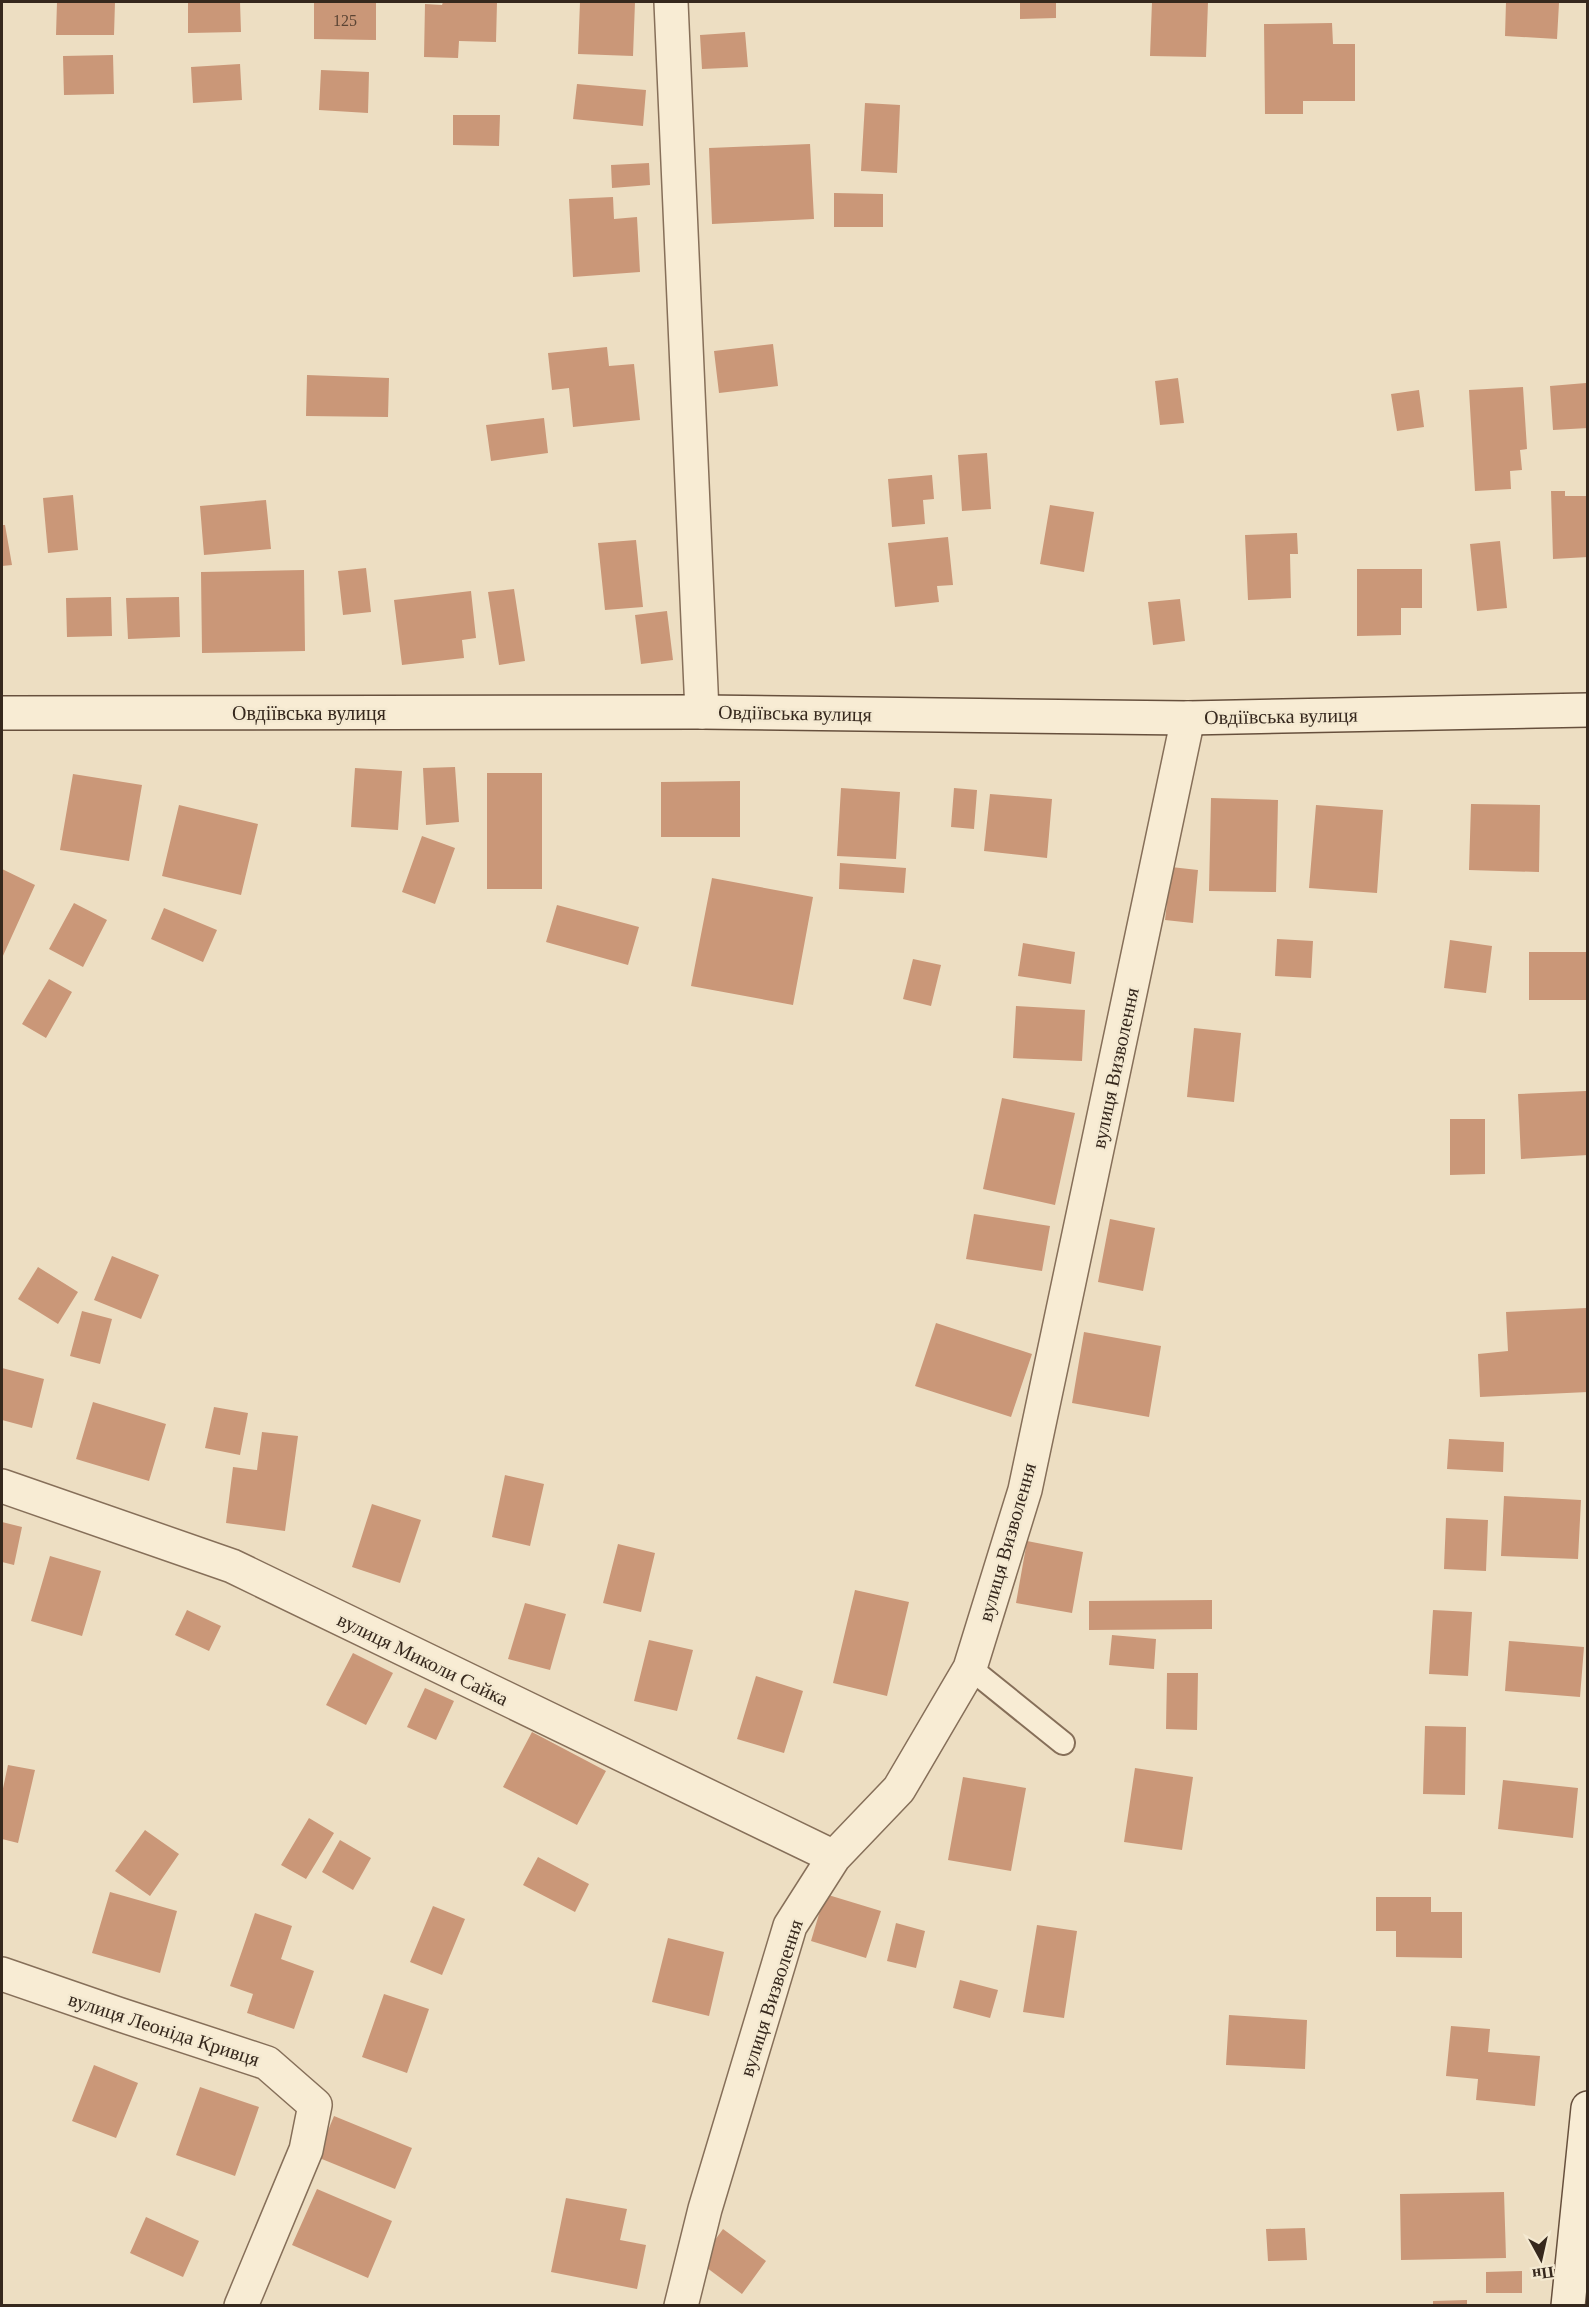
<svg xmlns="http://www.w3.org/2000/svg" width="1589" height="2307" font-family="Georgia,serif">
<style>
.building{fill:#ca9778}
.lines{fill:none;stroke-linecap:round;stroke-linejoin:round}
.lane-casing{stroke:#866f59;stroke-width:26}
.street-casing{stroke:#866f59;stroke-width:36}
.secondary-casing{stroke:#67503d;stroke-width:36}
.lane{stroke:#f8ecd4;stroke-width:22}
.street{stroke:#f8ecd4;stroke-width:33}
.secondary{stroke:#f8ecd4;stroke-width:33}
.labels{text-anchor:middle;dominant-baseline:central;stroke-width:5;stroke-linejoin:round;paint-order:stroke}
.number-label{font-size:16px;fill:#5b4434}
.street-label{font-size:20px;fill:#36281d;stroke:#f4e9d1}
</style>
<rect width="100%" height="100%" fill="#eddec2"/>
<path class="building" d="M 57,2 L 115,2 L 114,35 L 56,35 Z
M 188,2 L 240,2 L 241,32 L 188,33 Z
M 314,2 L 376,2 L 376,40 L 314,39 Z
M 443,2 L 497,2 L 496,42 L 459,41 L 458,58 L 424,57 L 425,4 L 442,5 Z
M 580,2 L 635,2 L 633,56 L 578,54 Z
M 1020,2 L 1056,2 L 1056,18 L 1020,19 Z
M 1152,2 L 1208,2 L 1206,57 L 1150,56 Z
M 1506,2 L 1559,3 L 1557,39 L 1505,36 Z
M 1332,23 L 1333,44 L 1355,44 L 1355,101 L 1303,101 L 1303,114 L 1265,114 L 1264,24 Z
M 745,32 L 748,67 L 702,69 L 700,35 Z
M 113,55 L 114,94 L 64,95 L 63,56 Z
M 240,64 L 242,100 L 193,103 L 191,67 Z
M 321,70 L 369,72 L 368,113 L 319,110 Z
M 577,84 L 646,90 L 643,126 L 573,119 Z
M 865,103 L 900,105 L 897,173 L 861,171 Z
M 453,115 L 500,115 L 499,146 L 453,145 Z
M 810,144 L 814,219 L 712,224 L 709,148 Z
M 649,163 L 650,185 L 612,188 L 611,165 Z
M 834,193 L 883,194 L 883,227 L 834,227 Z
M 613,197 L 614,219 L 637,217 L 640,272 L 573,277 L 569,199 Z
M 773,344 L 778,386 L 719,393 L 714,351 Z
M 607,347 L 609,366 L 634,364 L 640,420 L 573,427 L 569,388 L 552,390 L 548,353 Z
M 307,375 L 389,378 L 388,417 L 306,416 Z
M 1178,378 L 1184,423 L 1160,425 L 1155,381 Z
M 1586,383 L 1588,428 L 1553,430 L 1550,386 Z
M 1523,387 L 1527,449 L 1520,450 L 1522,470 L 1510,471 L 1511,489 L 1475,491 L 1469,390 Z
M 1419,390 L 1424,427 L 1397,431 L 1391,394 Z
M 544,418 L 548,453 L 491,461 L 486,425 Z
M 987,453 L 991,509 L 962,511 L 958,455 Z
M 932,475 L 934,499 L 923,500 L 925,524 L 892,527 L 888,479 Z
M 1551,491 L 1565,491 L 1565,496 L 1588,496 L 1588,557 L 1553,559 Z
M 73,495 L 78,550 L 48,553 L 43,498 Z
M 266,500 L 271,549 L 204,555 L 200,506 Z
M 1050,505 L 1094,512 L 1084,572 L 1040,564 Z
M 2,525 L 5,525 L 12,565 L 2,566 Z
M 1297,533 L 1298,554 L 1290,554 L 1291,598 L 1248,600 L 1245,535 Z
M 948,537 L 953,585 L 937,586 L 939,602 L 895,607 L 888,543 Z
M 636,540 L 643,607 L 605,610 L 598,543 Z
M 1500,541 L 1507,608 L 1477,611 L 1470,544 Z
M 366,568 L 371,612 L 343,615 L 338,571 Z
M 1357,569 L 1422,569 L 1422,608 L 1401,608 L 1401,635 L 1357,636 Z
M 304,570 L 305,651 L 202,653 L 201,572 Z
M 514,589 L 525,661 L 499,665 L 488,592 Z
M 471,591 L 476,638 L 462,640 L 464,658 L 402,665 L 394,600 Z
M 111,597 L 112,636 L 67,637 L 66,598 Z
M 179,597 L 180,637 L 128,639 L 126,598 Z
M 1180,599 L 1185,641 L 1153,645 L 1148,602 Z
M 667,611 L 673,660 L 641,664 L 635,615 Z
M 455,767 L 459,822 L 426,825 L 423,768 Z
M 355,768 L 402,771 L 398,830 L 351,827 Z
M 487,773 L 542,773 L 542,889 L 487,889 Z
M 73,774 L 142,785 L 129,861 L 60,850 Z
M 740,781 L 740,837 L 661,837 L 661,782 Z
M 841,788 L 900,792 L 896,859 L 837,856 Z
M 954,788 L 977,790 L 974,829 L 951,827 Z
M 990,794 L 1052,799 L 1047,858 L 984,851 Z
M 1211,798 L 1278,800 L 1276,892 L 1209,891 Z
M 1471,804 L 1540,805 L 1539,872 L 1469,870 Z
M 179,805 L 258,824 L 241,895 L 162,876 Z
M 1316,805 L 1383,810 L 1377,893 L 1309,888 Z
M 422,836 L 455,848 L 435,904 L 402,892 Z
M 840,863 L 906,868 L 904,893 L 839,889 Z
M 1171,867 L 1198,870 L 1193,923 L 1165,920 Z
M 2,869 L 35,885 L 2,958 Z
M 712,878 L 813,897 L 793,1005 L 691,986 Z
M 74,903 L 107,920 L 83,967 L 49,949 Z
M 557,905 L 639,927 L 628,965 L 546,942 Z
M 164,908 L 217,930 L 203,962 L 151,939 Z
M 1277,939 L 1313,941 L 1311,978 L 1275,976 Z
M 1450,940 L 1492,946 L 1486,993 L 1444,988 Z
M 1023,943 L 1075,952 L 1071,984 L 1018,976 Z
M 1529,952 L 1588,952 L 1588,1000 L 1529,1000 Z
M 913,959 L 941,965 L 931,1006 L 903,999 Z
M 49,979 L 72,992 L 46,1038 L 22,1024 Z
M 1016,1006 L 1085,1010 L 1082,1061 L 1013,1058 Z
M 1194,1028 L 1241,1033 L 1234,1102 L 1187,1097 Z
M 1586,1091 L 1588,1155 L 1521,1159 L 1518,1094 Z
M 1002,1098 L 1075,1113 L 1055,1205 L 983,1189 Z
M 1450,1119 L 1485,1119 L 1485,1174 L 1450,1175 Z
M 974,1214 L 1050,1226 L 1042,1271 L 966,1259 Z
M 1110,1219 L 1155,1228 L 1143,1291 L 1098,1282 Z
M 112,1256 L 159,1275 L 141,1319 L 94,1300 Z
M 38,1267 L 78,1292 L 58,1324 L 18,1299 Z
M 1586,1308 L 1588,1392 L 1480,1397 L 1478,1354 L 1508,1351 L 1506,1312 Z
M 82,1311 L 112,1319 L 100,1364 L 70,1356 Z
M 936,1323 L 1032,1354 L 1011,1417 L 915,1386 Z
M 1084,1332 L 1161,1346 L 1149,1417 L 1072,1403 Z
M 2,1368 L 44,1379 L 32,1428 L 2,1420 Z
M 93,1402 L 166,1424 L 149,1481 L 76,1459 Z
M 214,1407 L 248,1413 L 240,1455 L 205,1448 Z
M 262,1432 L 298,1436 L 285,1531 L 226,1523 L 233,1467 L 257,1470 Z
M 1449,1439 L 1504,1442 L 1503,1472 L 1447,1469 Z
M 505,1475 L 544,1484 L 530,1546 L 492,1537 Z
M 1504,1496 L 1581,1500 L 1578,1559 L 1501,1556 Z
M 372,1504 L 421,1520 L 400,1583 L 352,1567 Z
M 1446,1518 L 1488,1520 L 1486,1571 L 1444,1569 Z
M 2,1522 L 22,1527 L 14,1565 L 2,1562 Z
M 1027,1541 L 1083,1552 L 1072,1613 L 1016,1603 Z
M 618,1544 L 655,1553 L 641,1612 L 603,1603 Z
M 50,1556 L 101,1571 L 82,1636 L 31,1621 Z
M 855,1590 L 909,1602 L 887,1696 L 833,1683 Z
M 1212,1600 L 1212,1629 L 1089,1630 L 1089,1601 Z
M 525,1603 L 566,1614 L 550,1670 L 508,1659 Z
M 187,1610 L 221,1626 L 209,1651 L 175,1635 Z
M 1433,1610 L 1472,1612 L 1468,1676 L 1429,1674 Z
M 1112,1635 L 1156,1639 L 1154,1669 L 1109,1665 Z
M 649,1640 L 693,1650 L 677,1711 L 634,1701 Z
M 1509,1641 L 1584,1647 L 1580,1697 L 1505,1691 Z
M 353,1653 L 393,1673 L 366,1725 L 326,1705 Z
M 1167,1673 L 1198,1673 L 1197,1730 L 1166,1729 Z
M 756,1676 L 803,1691 L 784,1753 L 737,1739 Z
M 425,1688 L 454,1701 L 436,1740 L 407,1727 Z
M 1425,1726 L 1466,1727 L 1465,1795 L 1423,1794 Z
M 532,1732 L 606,1771 L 577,1825 L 503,1787 Z
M 8,1765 L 35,1770 L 18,1843 L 2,1839 L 2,1793 Z
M 1135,1768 L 1193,1777 L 1182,1850 L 1124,1842 Z
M 963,1777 L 1026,1788 L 1011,1871 L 948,1860 Z
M 1503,1780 L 1578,1788 L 1573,1838 L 1498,1829 Z
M 309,1818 L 334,1833 L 306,1879 L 281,1865 Z
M 145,1830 L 179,1854 L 150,1896 L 115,1871 Z
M 340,1840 L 371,1858 L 353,1890 L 322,1872 Z
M 538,1857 L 589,1884 L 575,1912 L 523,1885 Z
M 110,1892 L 177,1911 L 160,1973 L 92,1953 Z
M 825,1894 L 881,1911 L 866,1958 L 811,1941 Z
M 1376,1897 L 1431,1897 L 1431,1912 L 1462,1912 L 1462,1958 L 1396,1957 L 1396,1931 L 1376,1931 Z
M 433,1906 L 465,1919 L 442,1975 L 410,1962 Z
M 255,1913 L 292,1926 L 281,1959 L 314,1971 L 294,2029 L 247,2013 L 253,1994 L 230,1986 Z
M 896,1923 L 925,1931 L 916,1968 L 887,1961 Z
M 1037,1925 L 1077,1931 L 1064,2018 L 1023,2012 Z
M 668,1938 L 724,1952 L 709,2016 L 652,2002 Z
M 960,1980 L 998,1990 L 990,2018 L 953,2008 Z
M 384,1994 L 429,2009 L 407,2073 L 362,2057 Z
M 1229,2015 L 1307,2020 L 1305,2069 L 1226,2065 Z
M 1451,2026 L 1490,2029 L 1488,2052 L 1540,2056 L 1535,2106 L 1476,2100 L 1478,2079 L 1446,2076 Z
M 94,2065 L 138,2083 L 116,2138 L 72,2121 Z
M 200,2087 L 259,2107 L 235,2176 L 176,2155 Z
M 334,2116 L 412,2148 L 395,2189 L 317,2157 Z
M 317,2189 L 392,2221 L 368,2278 L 292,2245 Z
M 1504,2192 L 1506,2258 L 1401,2260 L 1400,2194 Z
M 566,2198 L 627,2209 L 620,2240 L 646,2245 L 637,2289 L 551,2272 Z
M 146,2217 L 199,2241 L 183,2277 L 130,2253 Z
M 1305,2228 L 1307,2260 L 1268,2261 L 1266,2229 Z
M 723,2229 L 766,2261 L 742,2294 L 699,2262 Z
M 1522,2271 L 1522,2293 L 1486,2293 L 1486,2272 Z
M 1467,2300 L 1467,2306 L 1433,2306 L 1433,2301 Z"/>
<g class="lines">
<g class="lane-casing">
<path id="lane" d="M 970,1668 L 1063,1743"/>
</g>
<g class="street-casing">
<path id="street" d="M 671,2 L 702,712
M 2,1486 L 232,1566 L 834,1857
M 2,1974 L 118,2014 L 267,2063 L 315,2105 L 306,2150 L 241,2306
M 681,2306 L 705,2209 L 790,1926 L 834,1857 L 899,1789 L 970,1668 L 1025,1490 L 1188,718"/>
</g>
<g class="secondary-casing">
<path id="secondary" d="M 2,713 L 702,712 L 1188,718 L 1588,710
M 1568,2306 L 1588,2108"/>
</g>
<use href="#lane" class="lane"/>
<use href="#street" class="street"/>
<use href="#secondary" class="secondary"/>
</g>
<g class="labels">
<g class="number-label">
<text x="345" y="20">125</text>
</g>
<g class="street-label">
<text x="309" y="713">Овдіївська вулиця</text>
<text transform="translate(795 713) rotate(1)">Овдіївська вулиця</text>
<text transform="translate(1281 716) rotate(-1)">Овдіївська вулиця</text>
<text transform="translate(1115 1068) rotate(-78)">вулиця Визволення</text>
<text transform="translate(1007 1542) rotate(-74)">вулиця Визволення</text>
<text transform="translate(423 1659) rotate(26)">вулиця Миколи Сайка</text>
<text transform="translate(771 1998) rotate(-72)">вулиця Визволення</text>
<text transform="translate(164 2029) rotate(18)">вулиця Леоніда Кривця</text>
</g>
</g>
<rect width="1589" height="2307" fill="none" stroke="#36281d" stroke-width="6"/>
<g transform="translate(1541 2259) rotate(172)" stroke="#f4e9d1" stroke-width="4.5" paint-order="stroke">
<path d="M0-4.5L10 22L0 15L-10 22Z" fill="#36281d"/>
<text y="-9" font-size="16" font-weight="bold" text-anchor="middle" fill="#36281d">Пн</text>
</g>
</svg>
